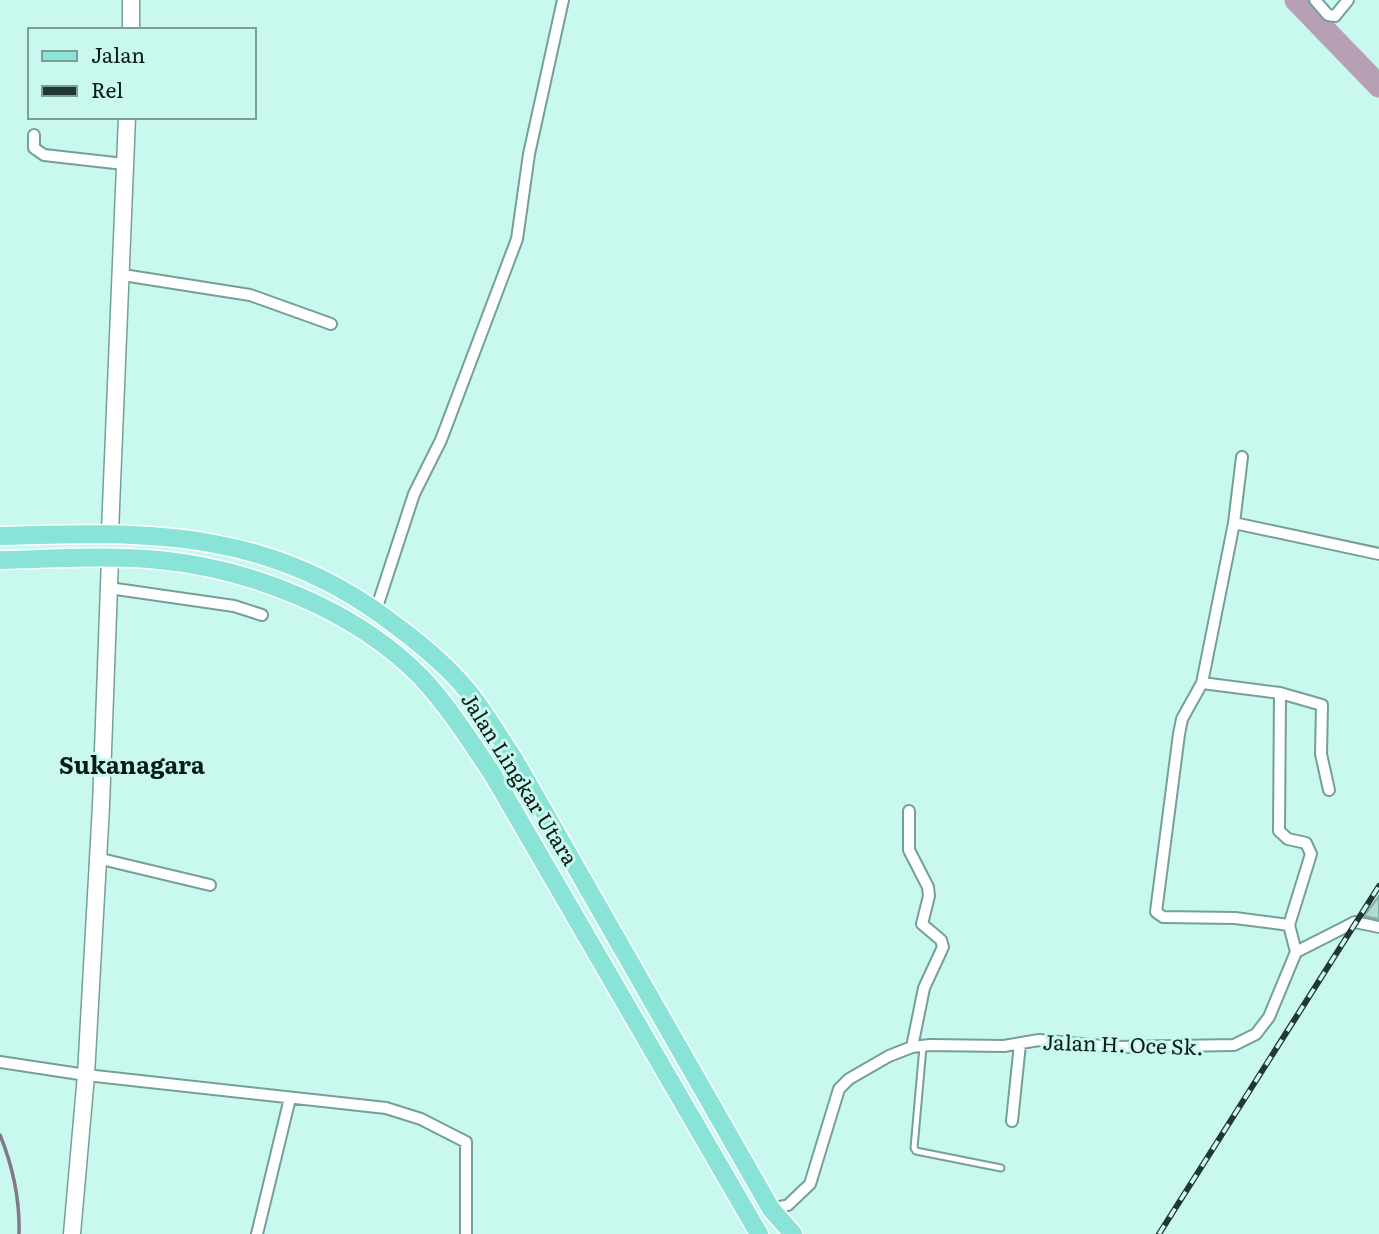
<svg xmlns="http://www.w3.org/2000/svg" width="1379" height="1234" font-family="Literata,serif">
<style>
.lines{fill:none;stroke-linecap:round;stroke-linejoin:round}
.stream{stroke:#837887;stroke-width:3.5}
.river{stroke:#b7a0b6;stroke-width:23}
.building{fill:#b4d9d1;stroke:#81aea5;stroke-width:2}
.lane-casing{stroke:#74a098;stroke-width:9}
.street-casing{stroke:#74a098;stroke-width:14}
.secondary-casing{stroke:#74a098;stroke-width:19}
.primary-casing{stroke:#fff;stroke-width:21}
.lane{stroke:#fff;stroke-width:5}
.street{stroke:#fff;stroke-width:10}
.secondary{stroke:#fff;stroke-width:16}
.primary{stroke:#89e4d7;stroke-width:18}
.rail-casing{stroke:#213733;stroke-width:6}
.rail{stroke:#c8f8ee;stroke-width:3.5;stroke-dasharray:10;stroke-linecap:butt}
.labels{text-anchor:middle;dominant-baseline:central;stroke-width:6;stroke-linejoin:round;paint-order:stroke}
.street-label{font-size:21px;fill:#091b18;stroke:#c8f8ee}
.quarter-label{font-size:24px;font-weight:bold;fill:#091b18;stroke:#c8f8ee}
</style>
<rect width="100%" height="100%" fill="#c8f8ee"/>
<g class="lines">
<path class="stream" d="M 0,1135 C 13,1167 20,1199 19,1234"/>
<path class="river" d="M 1296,0 L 1379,86"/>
</g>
<path class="building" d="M 1379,896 L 1379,919 L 1364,916 Z"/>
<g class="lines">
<g class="lane-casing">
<path id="lane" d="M 923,1047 L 914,1148 L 916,1151 L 1001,1168"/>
</g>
<g class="street-casing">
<path id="street" d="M 1315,0 L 1328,15 L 1335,16 L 1348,0
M 34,135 L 34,148 L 44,155 L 124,164
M 123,275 L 250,295 L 331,324
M 1234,523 L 1242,457
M 109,588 L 234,606 L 262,615
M 376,610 L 414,494 L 441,440 L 517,239 L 529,154 L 563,0
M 1202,683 L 1280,693 L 1279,831 L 1288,839 L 1306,843 L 1311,854 L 1289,925 L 1296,952
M 1280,693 L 1322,705 L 1321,754 L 1329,790
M 909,811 L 909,850 L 928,887 L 929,896 L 922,924 L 941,940 L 943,947 L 924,988 L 912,1047
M 97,858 L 210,885
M 1289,925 L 1235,918 L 1163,917 L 1156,912 L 1179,734 L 1182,719 L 1202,683 L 1234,523 L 1379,554
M 0,1062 L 86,1075 L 386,1108 L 421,1119 L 466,1142 L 466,1234
M 1012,1121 L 1020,1044
M 771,1209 L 788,1205 L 810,1184 L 839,1089 L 849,1079 L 889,1056 L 912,1047 L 930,1045 L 1004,1046 L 1039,1040 L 1113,1047 L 1234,1045 L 1256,1034 L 1269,1017 L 1296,952 L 1355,922 L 1379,927
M 257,1234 L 290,1098"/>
</g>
<g class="secondary-casing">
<path id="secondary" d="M 131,30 L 131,0
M 110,532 L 127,117
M 72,1234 L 86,1075 L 101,806 L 110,558"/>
</g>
<g class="primary-casing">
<path id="primary" d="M 0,536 C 153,531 273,529 399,628 C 423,646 447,666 466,689 C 484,710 498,736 514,759 L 771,1209 L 793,1234
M 0,560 C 53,559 107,555 159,560 C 252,569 355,610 421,677 C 449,707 471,742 493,775 L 759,1234"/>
</g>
<use href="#lane" class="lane"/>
<use href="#street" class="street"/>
<use href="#secondary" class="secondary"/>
<use href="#primary" class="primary"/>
<g class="rail-casing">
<path id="rail" d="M 1159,1234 L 1379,886"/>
</g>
<use href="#rail" class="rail"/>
</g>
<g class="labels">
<g class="street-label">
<text transform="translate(521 778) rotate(58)">Jalan Lingkar Utara</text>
<text transform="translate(1123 1043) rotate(2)">Jalan H. Oce Sk.</text>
</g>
<g class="quarter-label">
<text x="132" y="763">Sukanagara</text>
</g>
</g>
<rect x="28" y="28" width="228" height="91" fill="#c8f8ee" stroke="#7ca098" stroke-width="2"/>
<rect x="42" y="51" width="35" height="10" fill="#89e4d7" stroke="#7ca098" stroke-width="2"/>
<text x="91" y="63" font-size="21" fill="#091b18">Jalan</text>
<rect x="42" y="86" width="35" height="10" fill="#213733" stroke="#7ca098" stroke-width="2"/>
<text x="91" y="98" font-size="21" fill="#091b18">Rel</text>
</svg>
